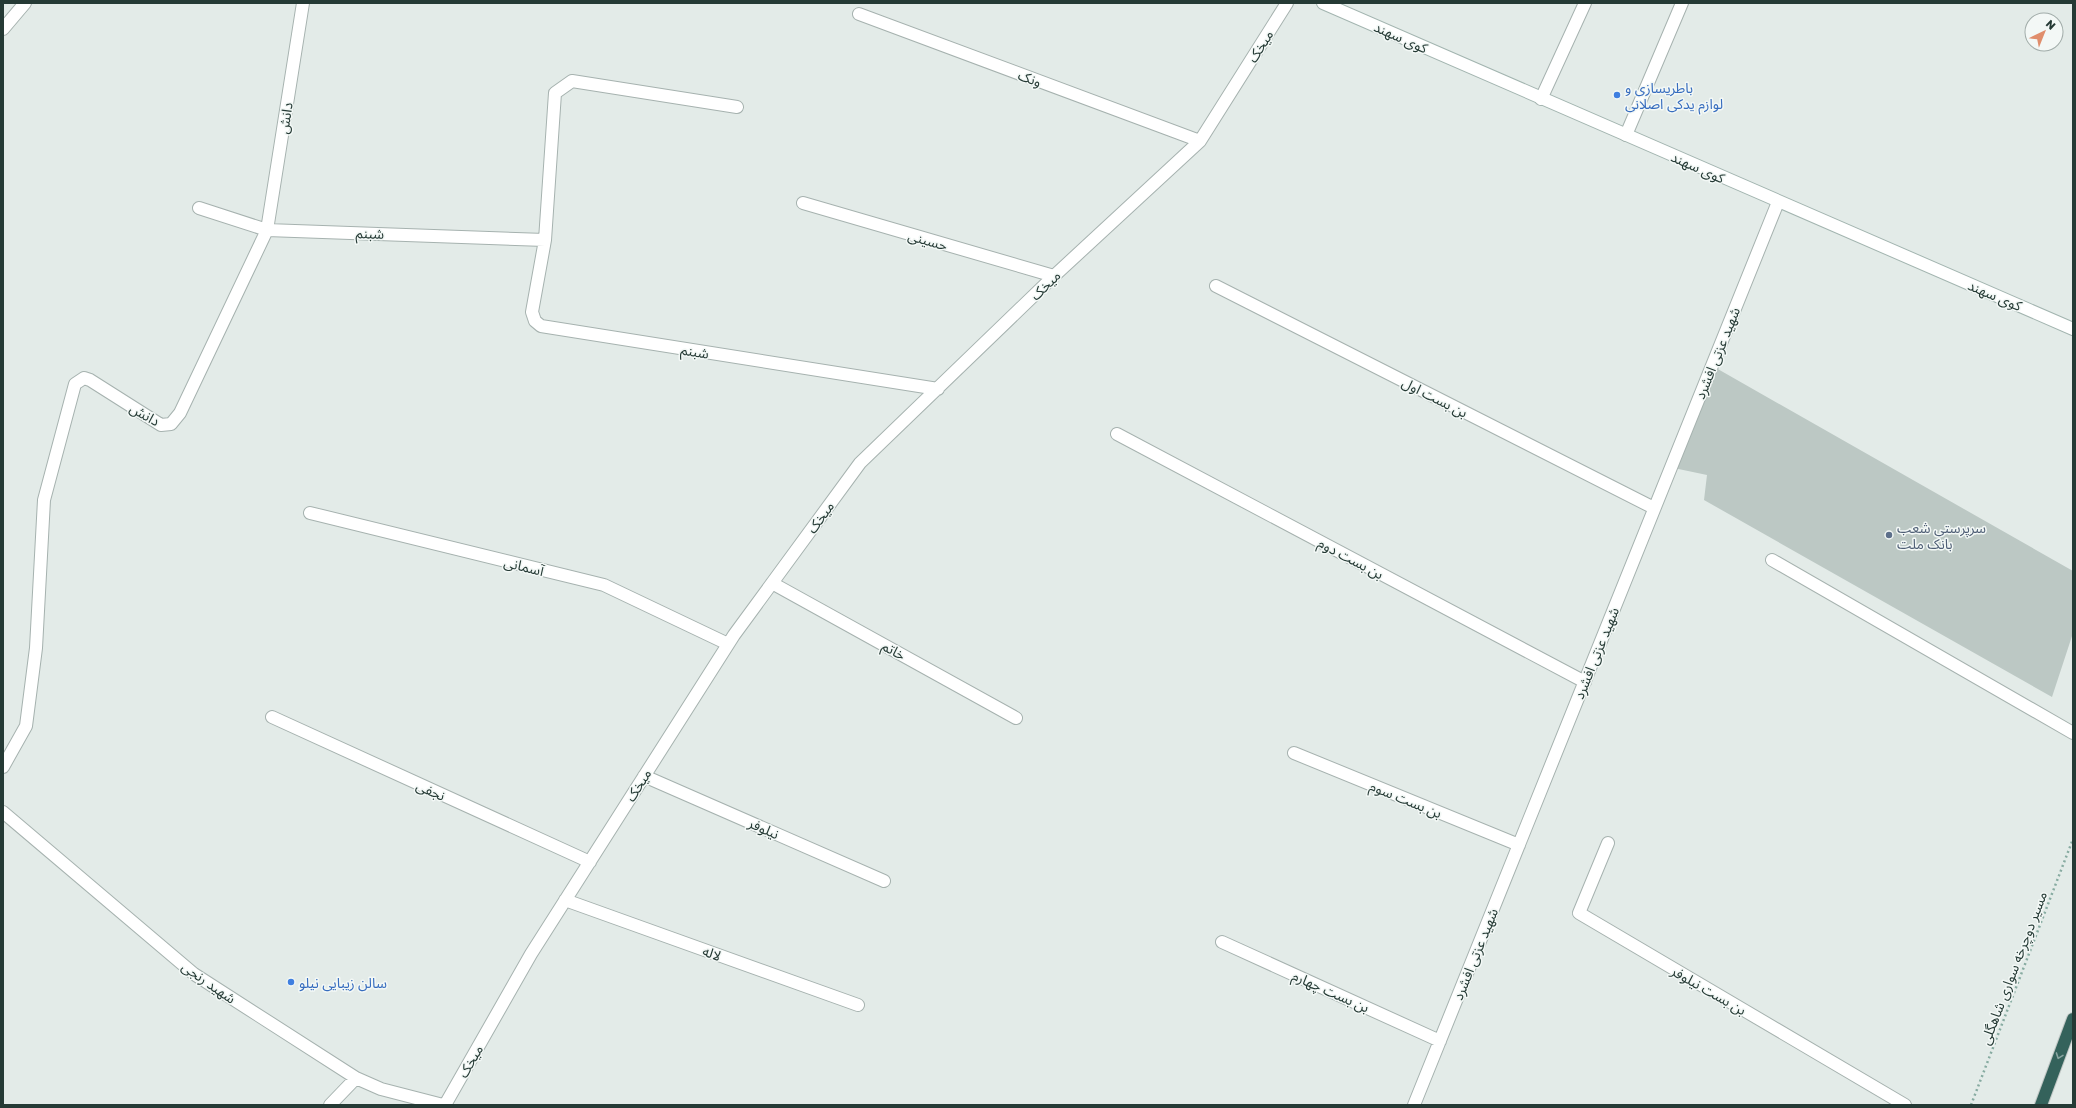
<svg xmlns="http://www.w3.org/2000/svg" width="2076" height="1108" font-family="'Golos Text','Noto Sans Arabic',sans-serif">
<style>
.building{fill:#bcc8c4}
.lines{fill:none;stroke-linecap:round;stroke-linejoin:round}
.lane-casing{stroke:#a6b2af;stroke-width:14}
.street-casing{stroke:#a6b2af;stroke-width:14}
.secondary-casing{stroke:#a3b5b0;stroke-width:14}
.highway-casing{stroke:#c2c8c6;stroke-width:14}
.path{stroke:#87aba1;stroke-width:2.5;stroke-dasharray:2 3;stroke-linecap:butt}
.lane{stroke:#fff;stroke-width:12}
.street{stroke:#fff;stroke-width:12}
.secondary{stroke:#fff;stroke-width:12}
.highway{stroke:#34625b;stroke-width:12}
.oneway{stroke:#8aa6a1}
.shop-dot{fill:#3f7fe0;stroke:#f3f8f6;stroke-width:1.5}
.service-dot{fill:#5c6f8a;stroke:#f3f8f6;stroke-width:1.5}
.labels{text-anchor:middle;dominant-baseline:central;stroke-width:3;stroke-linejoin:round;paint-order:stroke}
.street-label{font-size:14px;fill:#253a35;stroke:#f3f8f6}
.shop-label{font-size:14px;fill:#366cbe;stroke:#f3f8f6;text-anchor:start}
.service-label{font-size:14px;fill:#4e5e75;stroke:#f3f8f6;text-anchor:start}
</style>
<rect width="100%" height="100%" fill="#e3ebe8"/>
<path class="building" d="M 1709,364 L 2073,571 L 2073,633 L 2052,697 L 1704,500 L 1707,475 L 1669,467 Z"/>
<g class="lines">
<g class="lane-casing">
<path id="lane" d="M 1772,560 L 2073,733"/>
</g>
<g class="street-casing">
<path id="street" d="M 859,14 L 1200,141
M 3,29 L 25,3
M 1541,99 L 1585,3
M 737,107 L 572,81 L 555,93 L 545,240 L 532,312 L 535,321 L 541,326 L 938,389
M 1626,135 L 1682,3
M 803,203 L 1054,276
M 199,208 L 267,230 L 545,240
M 1216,286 L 1654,508
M 1117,434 L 1585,682
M 310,513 L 604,585 L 728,644
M 772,583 L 1016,718
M 272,717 L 590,862
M 1294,753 L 1519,845
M 3,767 L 26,726 L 36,648 L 44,500 L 75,384 L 84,378 L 90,380 L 161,425 L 171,424 L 180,413 L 267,230 L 303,3
M 644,776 L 884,881
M 3,812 L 194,974 L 356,1078 L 381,1089 L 443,1105
M 1608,843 L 1579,913 L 1905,1105
M 565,900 L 858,1005
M 1222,942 L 1440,1041
M 330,1105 L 356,1078
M 445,1105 L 531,954 L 734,635 L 860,463 L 1054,276 L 1200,141 L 1287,3
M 1414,1105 L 1778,202"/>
</g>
<g class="secondary-casing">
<path id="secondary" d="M 1323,3 L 2073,329"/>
</g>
<g class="highway-casing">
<path id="highway" d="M 2041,1105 L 2073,1019"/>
</g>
<path class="path" d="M 1971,1105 L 2073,839"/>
<use href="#lane" class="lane"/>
<use href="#street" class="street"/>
<use href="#secondary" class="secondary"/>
<use href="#highway" class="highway"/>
</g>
<defs><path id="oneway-chevron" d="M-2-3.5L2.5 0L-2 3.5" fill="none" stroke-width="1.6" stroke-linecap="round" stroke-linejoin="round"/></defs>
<use class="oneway" href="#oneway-chevron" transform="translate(2059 1056) rotate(110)"/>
<g class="shop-dot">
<circle cx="1617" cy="95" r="4"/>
<circle cx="291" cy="982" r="4"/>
</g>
<circle class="service-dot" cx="1889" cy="535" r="4"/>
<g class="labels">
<g class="street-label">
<text transform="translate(1401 37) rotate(24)">کوی سهند</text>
<text transform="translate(1260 46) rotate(-58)">میخک</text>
<text transform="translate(1030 78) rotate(20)">ونک</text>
<text transform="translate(285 118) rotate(-81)">دانش</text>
<text transform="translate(1698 167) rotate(24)">کوی سهند</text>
<text transform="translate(370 233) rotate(2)">شبنم</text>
<text transform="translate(928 240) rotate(16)">حسینی</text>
<text transform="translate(1045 285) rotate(-44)">میخک</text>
<text transform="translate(1995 295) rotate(23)">کوی سهند</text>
<text transform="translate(695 351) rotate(9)">شبنم</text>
<text transform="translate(1717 353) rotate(-68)">شهید عزتی افشرد</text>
<text transform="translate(1435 397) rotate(27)">بن بست اول</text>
<text transform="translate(145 414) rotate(30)">دانش</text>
<text transform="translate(820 517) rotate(-54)">میخک</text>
<text transform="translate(1351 558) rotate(28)">بن بست دوم</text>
<text transform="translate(524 566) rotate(14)">آسمانی</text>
<text transform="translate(894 650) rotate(29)">خاتم</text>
<text transform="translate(1596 653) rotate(-68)">شهید عزتی افشرد</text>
<text transform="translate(638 785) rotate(-58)">میخک</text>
<text transform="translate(431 790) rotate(24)">نجفی</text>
<text transform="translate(1406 799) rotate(22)">بن بست سوم</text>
<text transform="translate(764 828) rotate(24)">نیلوفر</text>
<text transform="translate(712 953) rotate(20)">لاله</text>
<text transform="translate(1475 954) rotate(-68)">شهید عزتی افشرد</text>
<text transform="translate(2013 968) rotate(-69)">مسیر دوچرخه سواری شاهگلی</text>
<text transform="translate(209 982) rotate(35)">شهید رنجی</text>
<text transform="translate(1709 990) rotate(30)">بن بست نیلوفر</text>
<text transform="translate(1331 991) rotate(24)">بن بست چهارم</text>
<text transform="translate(470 1061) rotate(-60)">میخک</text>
</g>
<g class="shop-label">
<text x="1625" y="87">باطریسازی و<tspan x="1625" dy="16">لوازم یدکی اصلانی</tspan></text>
<text x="299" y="982">سالن زیبایی نیلو</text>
</g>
<g class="service-label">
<text x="1897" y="527">سرپرستی شعب<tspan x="1897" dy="16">بانک ملت</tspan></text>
</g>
</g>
<rect width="2076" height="1108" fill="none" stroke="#253a35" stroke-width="8"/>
<g transform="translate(2044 32) rotate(43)"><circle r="19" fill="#f3f8f6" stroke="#a1aca9"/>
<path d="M0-3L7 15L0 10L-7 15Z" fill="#e08e6c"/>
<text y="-6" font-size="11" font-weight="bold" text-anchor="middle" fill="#253a35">N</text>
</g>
</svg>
